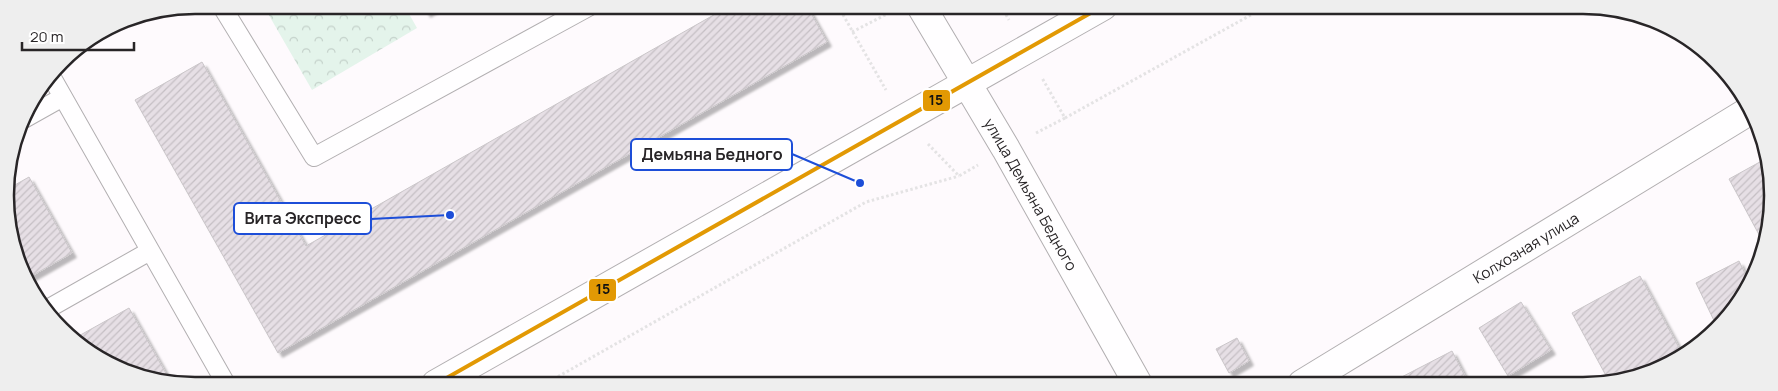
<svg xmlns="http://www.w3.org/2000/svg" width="1778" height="391" font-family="Manrope,sans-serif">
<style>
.park{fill:url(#park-crowns)}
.building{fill:url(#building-hatch);stroke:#cac6c9;filter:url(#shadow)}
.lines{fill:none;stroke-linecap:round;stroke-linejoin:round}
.service-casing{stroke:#b2afb1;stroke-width:20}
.minor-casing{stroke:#b2afb1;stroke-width:30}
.tertiary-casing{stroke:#b2afb1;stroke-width:30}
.path{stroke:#e4e3e4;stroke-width:3;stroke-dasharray:2.5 2.5;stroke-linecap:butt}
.service{stroke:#fffeff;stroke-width:18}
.minor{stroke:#fffeff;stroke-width:28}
.tertiary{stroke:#fffeff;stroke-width:28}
.bus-1-casing{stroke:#fff;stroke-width:8}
.bus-1{stroke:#e29904;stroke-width:4}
.labels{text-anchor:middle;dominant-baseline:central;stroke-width:4;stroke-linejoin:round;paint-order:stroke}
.street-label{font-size:15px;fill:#282527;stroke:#fff}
.rim{fill:none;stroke:#282527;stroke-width:2.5}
.leader{fill:none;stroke:#1d4ed8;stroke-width:2}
.callout-dot{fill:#1d4ed8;stroke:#fff;stroke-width:2}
.callout{fill:#fff;stroke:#1d4ed8;stroke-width:2}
.callout-label{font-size:16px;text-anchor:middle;font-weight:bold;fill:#282527}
.line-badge{stroke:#fff;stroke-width:2}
.pale-badge-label{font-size:14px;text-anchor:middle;font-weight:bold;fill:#111}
</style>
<defs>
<pattern id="park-crowns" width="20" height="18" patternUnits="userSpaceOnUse" patternTransform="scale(1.25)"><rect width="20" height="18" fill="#e4f4eb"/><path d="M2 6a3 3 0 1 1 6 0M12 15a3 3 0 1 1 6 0" fill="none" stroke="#c4d1ca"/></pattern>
<pattern id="building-hatch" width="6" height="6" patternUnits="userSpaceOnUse" patternTransform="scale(1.25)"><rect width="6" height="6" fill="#e6dfe5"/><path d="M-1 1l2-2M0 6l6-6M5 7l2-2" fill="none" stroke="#c5bfc4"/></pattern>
<filter id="shadow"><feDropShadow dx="4.5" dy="4.5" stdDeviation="1" flood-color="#0004"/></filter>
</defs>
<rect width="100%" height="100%" fill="#fefafd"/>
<path class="park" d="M 263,5 L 404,5 L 417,28 L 312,90 Z"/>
<path class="building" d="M 422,5 L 440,5 L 426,13 Z
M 725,6 L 807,6 L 827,42 L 278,353 L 135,100 L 202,62 L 306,246 L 726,8 Z
M 1767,158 L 1771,221 L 1763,242 L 1729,179 Z
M 29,177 L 72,253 L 28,278 L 12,245 L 6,190 Z
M 1739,261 L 1750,284 L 1718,329 L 1696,283 Z
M 1640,276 L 1683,355 L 1666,366 L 1610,383 L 1572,313 Z
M 1521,302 L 1551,350 L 1508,376 L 1479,328 Z
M 129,308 L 172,384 L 100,360 L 75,338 Z
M 1237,338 L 1249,361 L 1229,373 L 1216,349 Z
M 1452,351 L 1469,384 L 1390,384 L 1390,383 Z"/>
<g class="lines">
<g class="service-casing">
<path id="service" d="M 221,5 L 314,157 L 592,5
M 51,76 L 226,384
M 22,120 L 63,97
M 44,311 L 150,251"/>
</g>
<g class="minor-casing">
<g id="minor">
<path id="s1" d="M 921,6 L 1006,149 L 1138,384"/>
<path id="s2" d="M 1302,384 L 1749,111"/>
</g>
</g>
<g class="tertiary-casing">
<path id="tertiary" d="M 436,384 L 1103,6"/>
</g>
<path class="path" d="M 838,6 L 886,90
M 1001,6 L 1009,20
M 852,32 L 889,13
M 1065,118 L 1267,6
M 1036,133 L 1065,118 L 1042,78
M 928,144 L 959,176 L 978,165
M 545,384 L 866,202 L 959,176"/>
<use href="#service" class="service"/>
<use href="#minor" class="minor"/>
<use href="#tertiary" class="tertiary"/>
<g class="bus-1-casing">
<path id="bus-1" d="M 436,384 L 1103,6"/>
</g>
<use href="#bus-1" class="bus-1"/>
</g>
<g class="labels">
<g class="street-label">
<text stroke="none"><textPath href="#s1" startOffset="218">улица Демьяна Бедного</textPath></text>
<text stroke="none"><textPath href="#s2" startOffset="262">Колхозная улица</textPath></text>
</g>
</g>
<path d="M0 0H1778V391H0ZM195 14H1583A181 181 0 0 1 1764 195V196A181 181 0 0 1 1583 377H195A181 181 0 0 1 14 196V195A181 181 0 0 1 195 14Z" fill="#eee" fill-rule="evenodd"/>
<path class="rim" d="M195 14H1583A181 181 0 0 1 1764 195V196A181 181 0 0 1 1583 377H195A181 181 0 0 1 14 196V195A181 181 0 0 1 195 14Z"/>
<path class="leader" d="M860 183L792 154M450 215L371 219"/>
<g class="callout-dot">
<circle cx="860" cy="183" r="5"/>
<circle cx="450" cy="215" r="5"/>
</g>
<g class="callout">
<rect x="631" y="139" width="161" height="31" rx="5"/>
<rect x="234" y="203" width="137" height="31" rx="5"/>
</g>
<g class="callout-label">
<text x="712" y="160">Демьяна Бедного</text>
<text x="303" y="224">Вита Экспресс</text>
</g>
<g class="line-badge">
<rect x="922" y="89" width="29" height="23" rx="5" fill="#e29904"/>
<rect x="588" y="278" width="29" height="24" rx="5" fill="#e29904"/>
</g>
<g class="pale-badge-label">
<text x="936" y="105">15</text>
<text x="603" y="294">15</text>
</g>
<path d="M22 42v8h112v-8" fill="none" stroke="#282527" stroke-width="2.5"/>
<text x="30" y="42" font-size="15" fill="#282527" stroke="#ffffff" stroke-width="4" paint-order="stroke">20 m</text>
</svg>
